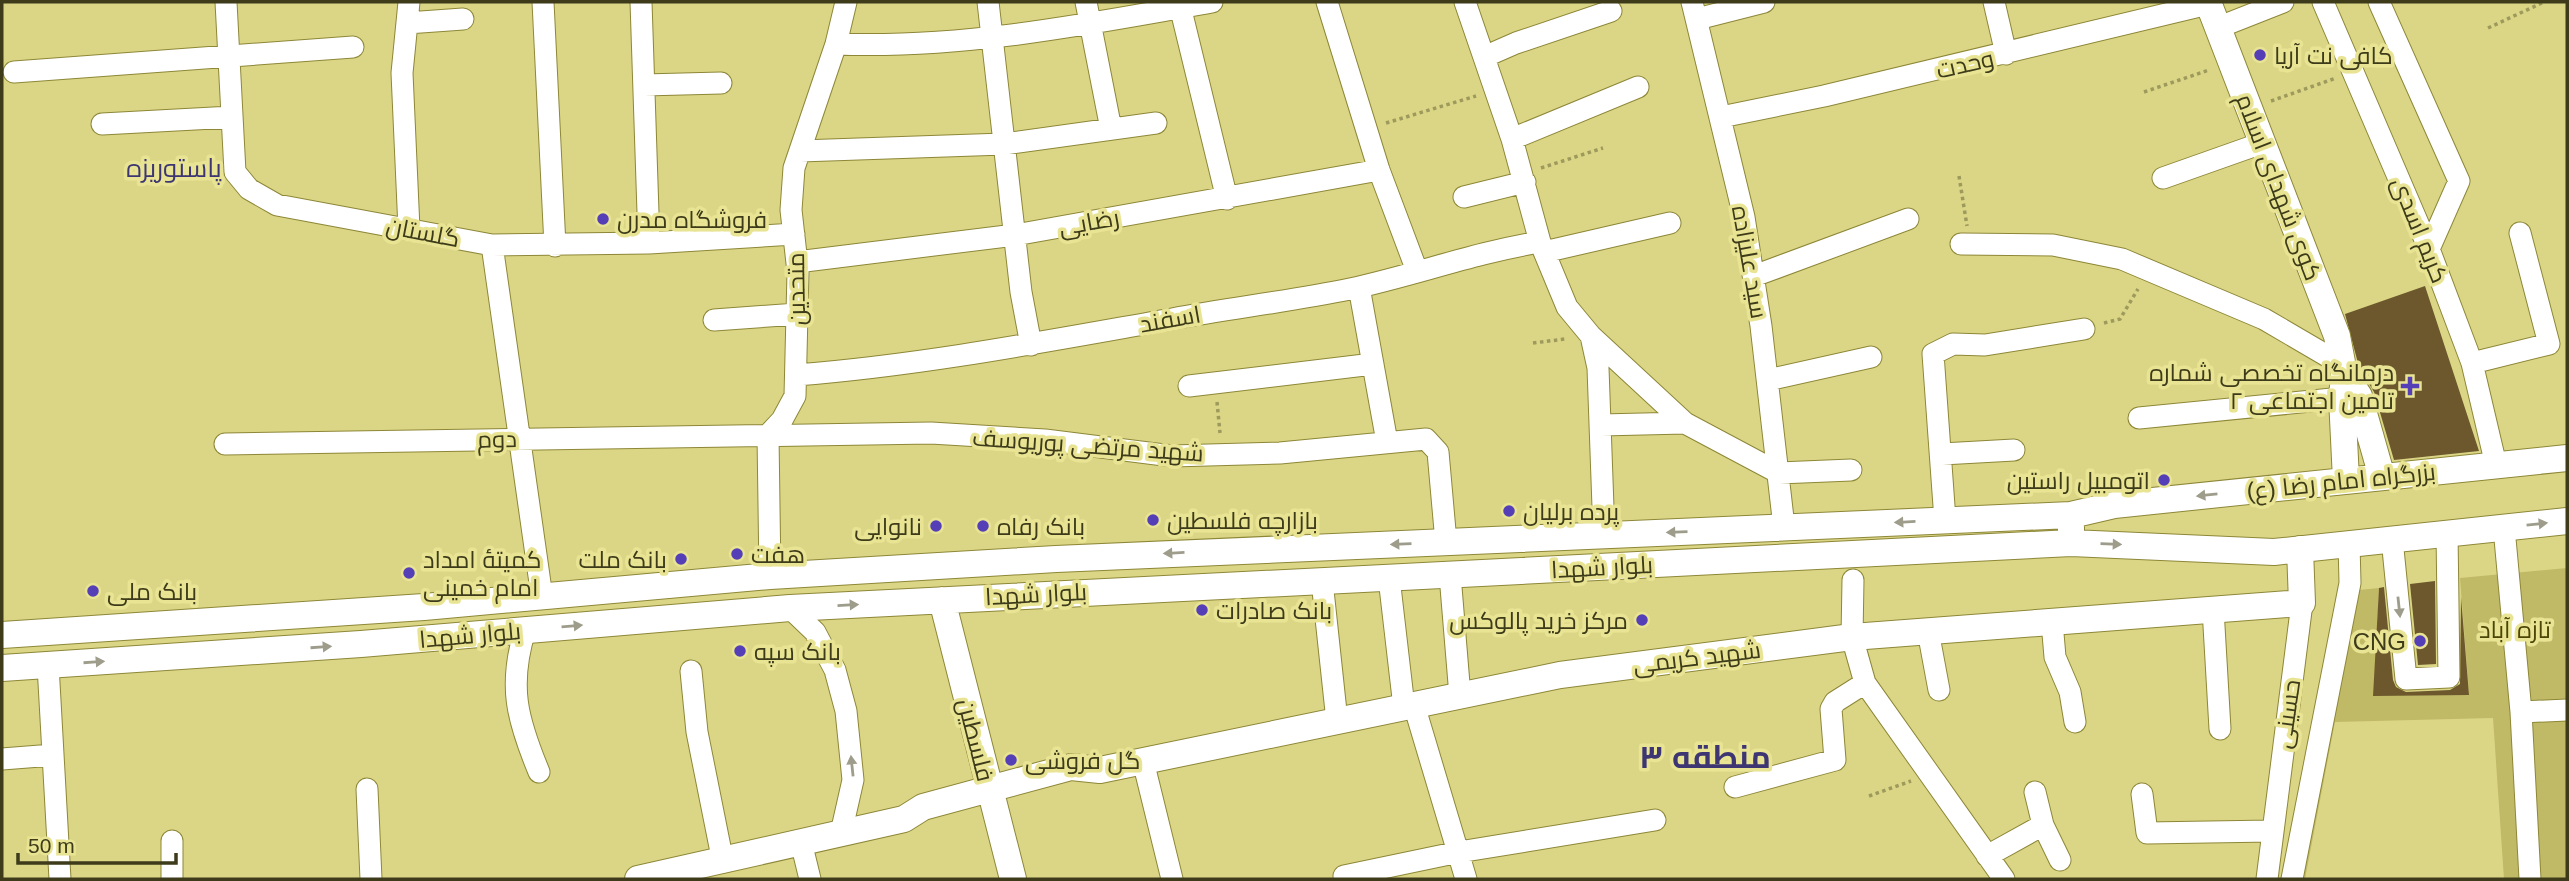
<svg xmlns="http://www.w3.org/2000/svg" width="2569" height="881" font-family="Helvetica,Cairo,sans-serif">
<style>
.green{fill:#c0ba67}
.building{fill:#6c582c}
.lines{fill:none;stroke-linecap:round;stroke-linejoin:round}
.minor-casing{stroke:#8d8737;stroke-width:23}
.major-casing{stroke:#8d8737;stroke-width:28}
.path{stroke:#9e9a5c;stroke-width:3.5;stroke-dasharray:3.5 3.5;stroke-linecap:butt}
.minor{stroke:#fff;stroke-width:21}
.major{stroke:#fff;stroke-width:26}
.oneway{fill:#9e9d8c}
.poi-dot{fill:#553fb7;stroke:#e8e493;stroke-width:2.5}
.labels{text-anchor:middle;dominant-baseline:central;stroke-width:7;stroke-linejoin:round;paint-order:stroke}
.poi-label{font-size:24px;fill:#3d3b1a;stroke:#e8e493;text-anchor:start}
.street-label{font-size:24px;fill:#3d3b1a;stroke:#e8e493}
.park-label{font-size:24px;fill:#4b4607;stroke:#e8e493}
.neighbourhood-label{font-size:26px;fill:#3d3672;stroke:#e8e493}
.district-label{font-size:32px;font-weight:bold;fill:#3d3672;stroke:#e8e493}
</style>
<rect width="100%" height="100%" fill="#dbd686"/>
<path class="green" d="M 2567,568 L 2567,879 L 2504,879 L 2493,718 L 2335,722 L 2305,879 L 2302,879 L 2359,590 L 2379,588 L 2374,695 L 2469,694 L 2460,578 Z"/>
<path class="building" d="M 2425,286 L 2479,451 L 2394,460 L 2374,392 L 2359,367 L 2345,314 Z
M 2435,581 L 2436,664 L 2418,665 L 2410,584 Z
M 2384,587 L 2393,680 L 2396,687 L 2406,692 L 2450,690 L 2460,684 L 2461,597 L 2469,695 L 2373,696 L 2379,588 Z"/>
<g class="lines">
<g class="minor-casing">
<path id="minor" d="M 226,2 L 235,172 L 249,189 L 277,205 L 492,245 L 649,243 L 794,234
M 543,2 L 555,246
M 641,2 L 649,243
M 988,2 L 1021,292 L 1031,345
M 1086,2 L 1111,129
M 1179,2 L 1227,199
M 1327,2 L 1379,170 L 1417,271
M 1465,2 L 1512,139 L 1540,242 L 1567,307 L 1591,336 L 1685,423 L 1779,473 L 1851,470
M 1692,2 L 1744,217 L 1761,326 L 1784,527
M 1994,2 L 2006,54
M 2323,2 L 2429,249 L 2472,363 L 2496,465
M 2379,2 L 2459,181 L 2429,249
M 1697,19 L 1764,2
M 407,23 L 463,19
M 2217,28 L 2283,2
M 836,44 C 962,49 1089,24 1212,2
M 1484,57 L 1516,43 L 1611,11
M 14,72 L 353,47
M 644,85 L 721,83
M 1721,117 L 1824,96 L 2208,4
M 102,124 L 232,117
M 1512,139 L 1638,87
M 800,151 L 1004,144 L 1156,123
M 2163,178 L 2262,143
M 1464,197 L 1525,182
M 409,229 L 402,73 L 409,2
M 1961,244 L 2053,245 L 2122,259 L 2264,319 L 2329,357 L 2342,355
M 492,245 L 542,597
M 1544,252 L 1670,223
M 797,262 L 1015,235 L 1379,170
M 1754,276 L 1908,219
M 1359,287 L 1387,442
M 714,320 L 797,314
M 1591,336 L 1598,368 L 1604,535
M 2472,363 L 2549,344 L 2520,233
M 796,375 C 923,365 1047,341 1172,319 C 1232,308 1291,301 1350,289 C 1415,275 1473,253 1540,242
M 1768,380 L 1871,357
M 1189,386 L 1373,364
M 2139,418 L 2342,398
M 1601,425 L 1685,423
M 225,444 L 931,433 L 1045,440 L 1172,456 L 1280,453 L 1426,439 L 1438,452 L 1446,542
M 1942,454 L 2014,450
M 1945,520 L 1933,354 L 1953,344 L 1985,345 L 2084,329
M 2504,528 L 2521,712 L 2530,879
M 2392,539 L 2406,679 L 2449,677 L 2447,533
M 1450,575 L 1460,696
M 770,576 L 768,435 L 782,420 L 795,396 L 798,272 L 791,210 L 794,168 L 836,44 L 846,2
M 1389,578 L 1404,707
M 1853,580 L 1852,637 L 1865,683 L 2004,879
M 1322,581 L 1337,721
M 790,608 L 815,632 L 835,670 L 846,711 L 853,780 L 841,833
M 2213,609 L 2220,729
M 2052,622 L 2055,657 L 2070,692 L 2075,722
M 525,630 C 508,686 517,719 539,772
M 1928,631 L 1939,690
M 48,665 L 60,879
M 691,671 L 697,732 L 723,862
M 1414,705 L 1466,879
M 2521,712 L 2567,710
M 2,759 L 53,755
M 1143,761 L 1172,879
M 1735,787 L 1835,760 L 1831,709 L 1835,702 L 1865,683
M 367,789 L 371,879
M 2035,792 L 2043,825 L 2060,860
M 2142,794 L 2147,833 L 2271,831
M 801,842 L 810,879
M 1987,856 L 2043,825
M 1344,876 L 1459,852 L 1655,820
M 172,879 L 172,841
M 2267,879 L 2302,603
M 2292,879 L 2350,583 L 2349,543"/>
</g>
<g class="major-casing">
<path id="major" d="M 2208,2 L 2337,336 L 2344,373 L 2342,398 L 2346,480
M 2344,373 L 2359,396 L 2382,477
M 2071,527 L 2071,543 L 2274,552 L 2567,521
M 942,600 L 1013,879
M 2,635 L 424,607 L 770,576 L 1056,559 L 2071,515 L 2114,505 L 2567,458
M 2,668 L 361,644 L 790,608 L 2071,543
M 638,879 L 904,819 L 923,807 L 1071,767 L 1100,770 L 1560,675 L 1852,637 L 2302,603 L 2300,549"/>
</g>
<path class="path" d="M 2488,28 L 2544,2
M 2144,92 L 2209,70
M 2271,101 L 2336,78
M 1386,123 L 1476,96
M 1541,168 L 1603,148
M 1959,176 L 1967,226
M 2104,323 L 2120,319 L 2138,289
M 1533,343 L 1565,339
M 1217,402 L 1220,433
M 1869,796 L 1911,781"/>
<use href="#minor" class="minor"/>
<use href="#major" class="major"/>
</g>
<defs><path id="oneway-solid" d="M-6-.8H1V-3.2L6.5 0L1 3.2V.8H-6Z" transform="scale(1.75)"/></defs>
<g class="oneway">
<use href="#oneway-solid" transform="translate(2207 495) rotate(174)"/>
<use href="#oneway-solid" transform="translate(1905 522) rotate(177)"/>
<use href="#oneway-solid" transform="translate(2537 524) rotate(-6)"/>
<use href="#oneway-solid" transform="translate(1677 532) rotate(178)"/>
<use href="#oneway-solid" transform="translate(1401 544) rotate(178)"/>
<use href="#oneway-solid" transform="translate(2111 544) rotate(2)"/>
<use href="#oneway-solid" transform="translate(1174 553) rotate(177)"/>
<use href="#oneway-solid" transform="translate(848 605) rotate(-3)"/>
<use href="#oneway-solid" transform="translate(2399 607) rotate(84)"/>
<use href="#oneway-solid" transform="translate(572 626) rotate(-5)"/>
<use href="#oneway-solid" transform="translate(321 647) rotate(-4)"/>
<use href="#oneway-solid" transform="translate(94 662) rotate(-4)"/>
<use href="#oneway-solid" transform="translate(852 766) rotate(-96)"/>
</g>
<g class="poi-dot">
<circle cx="2260" cy="55" r="7"/>
<circle cx="603" cy="219" r="7"/>
<path d="M2406.5 375.5h7v7h7v7h-7v7h-7v-7h-7v-7h7z"/>
<circle cx="2164" cy="480" r="7"/>
<circle cx="1509" cy="511" r="7"/>
<circle cx="1153" cy="520" r="7"/>
<circle cx="936" cy="526" r="7"/>
<circle cx="983" cy="526" r="7"/>
<circle cx="737" cy="554" r="7"/>
<circle cx="681" cy="559" r="7"/>
<circle cx="409" cy="573" r="7"/>
<circle cx="93" cy="591" r="7"/>
<circle cx="1202" cy="610" r="7"/>
<circle cx="1642" cy="620" r="7"/>
<circle cx="2420" cy="641" r="7"/>
<circle cx="740" cy="651" r="7"/>
<circle cx="1011" cy="760" r="7"/>
</g>
<g class="labels">
<g class="poi-label">
<text x="2274" y="55">کافی نت آریا</text>
<text x="617" y="219">فروشگاه مدرن</text>
<text x="2394" y="372" text-anchor="end">درمانگاه تخصصی شماره<tspan x="2394" dy="28">۲ تامین اجتماعی</tspan></text>
<text x="2150" y="480" text-anchor="end">اتومبیل راستین</text>
<text x="1523" y="511">پرده برلیان</text>
<text x="1167" y="520">بازارچه فلسطین</text>
<text x="922" y="526" text-anchor="end">نانوایی</text>
<text x="997" y="526">بانک رفاه</text>
<text x="751" y="554">هفت</text>
<text x="423" y="559">کمیتهٔ امداد<tspan x="423" dy="28">امام خمینی</tspan></text>
<text x="667" y="559" text-anchor="end">بانک ملت</text>
<text x="107" y="591">بانک ملی</text>
<text x="1216" y="610">بانک صادرات</text>
<text x="1628" y="620" text-anchor="end">مركز خريد پالوكس</text>
<text x="2406" y="641" text-anchor="end">CNG</text>
<text x="754" y="651">بانک سپه</text>
<text x="1025" y="760">گل فروشی</text>
</g>
<g class="street-label">
<text transform="translate(1965 64) rotate(-13)">وحدت</text>
<text transform="translate(2279 187) rotate(69)">کوی شهدای اسلام</text>
<text transform="translate(1089 222) rotate(-10)">رضایی</text>
<text transform="translate(2420 230) rotate(68)">کریم اسدی</text>
<text transform="translate(423 232) rotate(11)">گلستان</text>
<text transform="translate(1750 262) rotate(80)">سید علیزاده</text>
<text transform="translate(796 289) rotate(-91)">متحدین</text>
<text transform="translate(1170 319) rotate(-10)">اسفند</text>
<text transform="translate(497 439) rotate(-1)">دوم</text>
<text transform="translate(1088 445) rotate(4)">شهید مرتضی پوریوسف</text>
<text transform="translate(2341 481) rotate(-6)">بزرگراه امام رضا (ع)</text>
<text transform="translate(1602 567) rotate(-3)">بلوار شهدا</text>
<text transform="translate(1036 594) rotate(-3)">بلوار شهدا</text>
<text transform="translate(470 635) rotate(-5)">بلوار شهدا</text>
<text transform="translate(1697 657) rotate(-7)">شهید کریمی</text>
<text transform="translate(2287 714) rotate(-82)">حسینی</text>
<text transform="translate(976 740) rotate(76)">فلسطین</text>
</g>
<g class="park-label">
<text x="2515" y="629">تازه آباد</text>
</g>
<g class="neighbourhood-label">
<text x="174" y="168">پاستوریزه</text>
</g>
<g class="district-label">
<text x="1705" y="757">منطقه ۳</text>
</g>
</g>
<rect width="2569" height="881" fill="none" stroke="#3d3b1a" stroke-width="7"/>
<path d="M18 853v10h158v-10" fill="none" stroke="#3d3b1a" stroke-width="3.5"/>
<text x="28" y="853" font-size="21" fill="#3d3b1a" stroke="#e8e493" stroke-width="5" paint-order="stroke">50 m</text>
</svg>
